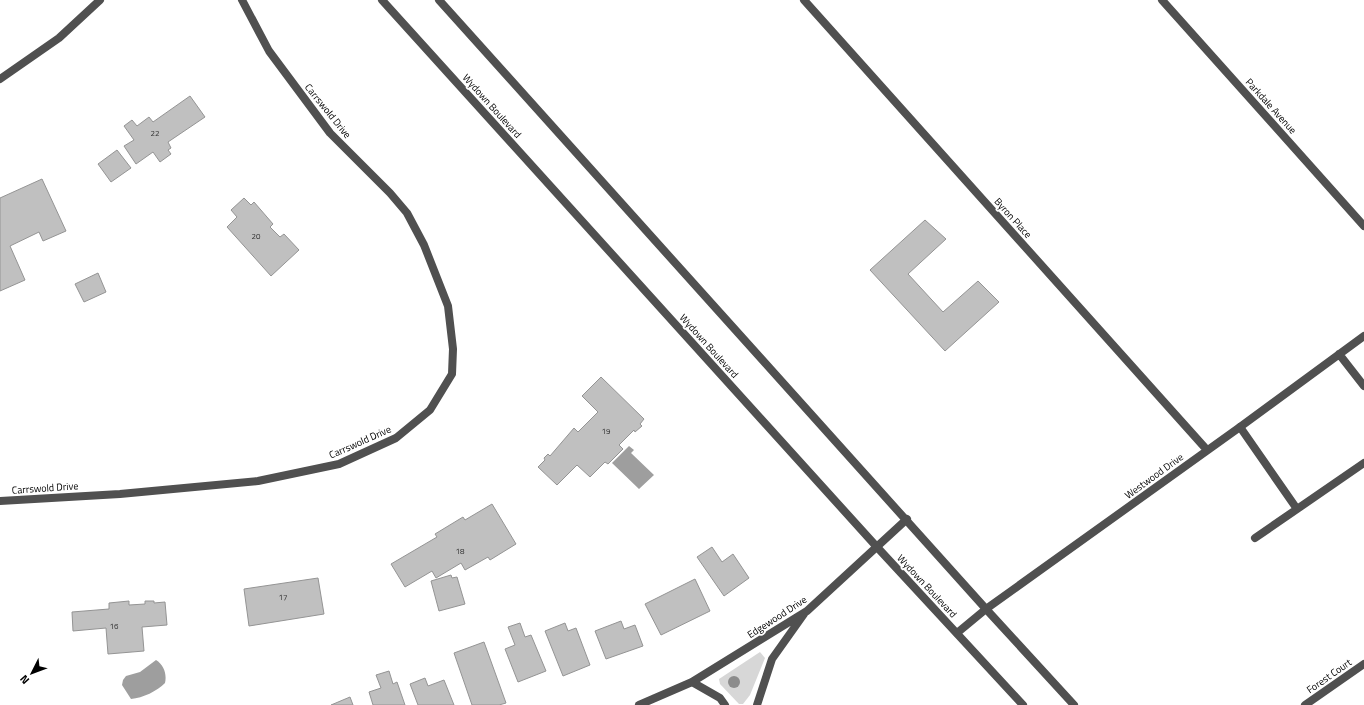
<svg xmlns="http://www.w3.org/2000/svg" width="1364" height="705" font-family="'Titillium Web',sans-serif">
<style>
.green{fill:#d7d7d7}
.water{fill:#9e9e9e}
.building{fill:#c0c0c0;stroke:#949494}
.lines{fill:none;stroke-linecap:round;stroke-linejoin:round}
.service{stroke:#505050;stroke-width:8}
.minor{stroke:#505050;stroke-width:8}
.tertiary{stroke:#505050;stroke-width:8}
.tree{fill:#8c8c8c}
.labels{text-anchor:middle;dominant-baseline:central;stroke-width:3.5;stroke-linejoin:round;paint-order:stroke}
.number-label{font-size:8px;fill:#303030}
.street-label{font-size:10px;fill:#000;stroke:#fff}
</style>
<rect width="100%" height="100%" fill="#fff"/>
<path class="green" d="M 760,652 L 765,658 L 750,695 L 743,704 L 739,704 L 720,684 L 719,679 Z"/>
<path class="water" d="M 629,446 L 634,450 L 631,453 L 654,475 L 639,489 L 612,463 Z
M 156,660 C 164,665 167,674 165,683 C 157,691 143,698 131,699 L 122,685 L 123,680 L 126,676 L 140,672 Z"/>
<path class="building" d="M 190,96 L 205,117 L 168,142 L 171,148 L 168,150 L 171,154 L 160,162 L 153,152 L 136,164 L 124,146 L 134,140 L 124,126 L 132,120 L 137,126 L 149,117 L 153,122 Z
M 117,150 L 131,168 L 111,182 L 98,164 Z
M 42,179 L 66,231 L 43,241 L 39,232 L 10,246 L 25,280 L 0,291 L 0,198 Z
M 244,198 L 251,205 L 254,202 L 273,224 L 270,227 L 280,237 L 284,234 L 299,250 L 271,276 L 227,227 L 237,217 L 231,210 Z
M 925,220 L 946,239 L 908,274 L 943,312 L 978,281 L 999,302 L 945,351 L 870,270 Z
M 98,273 L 106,292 L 84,302 L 75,284 Z
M 601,377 L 644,419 L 640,424 L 642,426 L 635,432 L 634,430 L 619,445 L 623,449 L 608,464 L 605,462 L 590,477 L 577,465 L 557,485 L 538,467 L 545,460 L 544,458 L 548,454 L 550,456 L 574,428 L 578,432 L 598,412 L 582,396 Z
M 492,504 L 516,544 L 490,560 L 488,557 L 465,570 L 461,563 L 436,578 L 432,571 L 405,587 L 391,564 L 437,537 L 435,534 L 463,517 L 465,520 Z
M 712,547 L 722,562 L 733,554 L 749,578 L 724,596 L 697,557 Z
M 451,575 L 452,578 L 457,577 L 465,604 L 439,611 L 431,581 Z
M 318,578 L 324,614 L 249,626 L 244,589 Z
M 695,579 L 710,611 L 661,635 L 645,604 Z
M 129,601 L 129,605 L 145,604 L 145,601 L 154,601 L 154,603 L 165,602 L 167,625 L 142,627 L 144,651 L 108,654 L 106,628 L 73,631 L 72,612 L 109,609 L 109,603 Z
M 621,621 L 624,629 L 635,625 L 643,646 L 606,659 L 595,631 Z
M 520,623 L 525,637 L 531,635 L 546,671 L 518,682 L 505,649 L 515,645 L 508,627 Z
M 565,623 L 568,631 L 576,628 L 590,665 L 563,676 L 545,631 Z
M 484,642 L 506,703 L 499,705 L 472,705 L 454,653 Z
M 389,671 L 393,684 L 397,682 L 405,705 L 373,705 L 369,692 L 381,688 L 376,675 Z
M 425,678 L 428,686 L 444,680 L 454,705 L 418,705 L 410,684 Z
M 350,697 L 353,705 L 331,705 Z"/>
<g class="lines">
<path class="service" d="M 1240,427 L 1297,509
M 1255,538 L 1364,463"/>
<path class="minor" d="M 804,0 L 1207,450
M 1162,0 L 1364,226
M 0,79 L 59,38 L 100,0
M 1339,354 L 1364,386
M 0,501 L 120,494 L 258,481 L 339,464 L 396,438 L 430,410 L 452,374 L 453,349 L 448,306 L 424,245 L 407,213 L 390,193 L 330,133 L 269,51 L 242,0
M 957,633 L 986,609 L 1240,427 L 1364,336
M 692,682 L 720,698 L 725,705
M 639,705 L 692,682 L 807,611 L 907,519
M 757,705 L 772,659 L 804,614
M 1305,705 L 1364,664"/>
<path class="tertiary" d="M 382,0 L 876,546 L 1023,705
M 439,0 L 986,609 L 1074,705"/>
</g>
<circle class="tree" cx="734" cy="682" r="6"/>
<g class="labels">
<g class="number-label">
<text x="155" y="133">22</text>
<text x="256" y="236">20</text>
<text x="606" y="431">19</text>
<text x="460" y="551">18</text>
<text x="283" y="597">17</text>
<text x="114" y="626">16</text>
</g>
<g class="street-label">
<text transform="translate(492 106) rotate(48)">Wydown Boulevard</text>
<text transform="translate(1271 106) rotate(48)">Parkdale Avenue</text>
<text transform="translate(328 111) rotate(51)">Carrswold Drive</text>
<text transform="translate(1013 218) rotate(48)">Byron Place</text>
<text transform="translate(709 346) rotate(48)">Wydown Boulevard</text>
<text transform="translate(360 442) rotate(-24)">Carrswold Drive</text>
<text transform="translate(1154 476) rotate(-36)">Westwood Drive</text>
<text transform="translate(45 488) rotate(-4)">Carrswold Drive</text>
<text transform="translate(927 586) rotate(47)">Wydown Boulevard</text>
<text transform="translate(777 617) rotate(-33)">Edgewood Drive</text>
<text transform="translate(1329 676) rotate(-35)">Forest Court</text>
</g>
</g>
<g transform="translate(32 673) rotate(228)" stroke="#ffffff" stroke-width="3" paint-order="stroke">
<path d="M0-3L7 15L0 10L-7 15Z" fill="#000000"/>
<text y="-6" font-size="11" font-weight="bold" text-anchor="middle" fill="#000000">N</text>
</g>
</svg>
